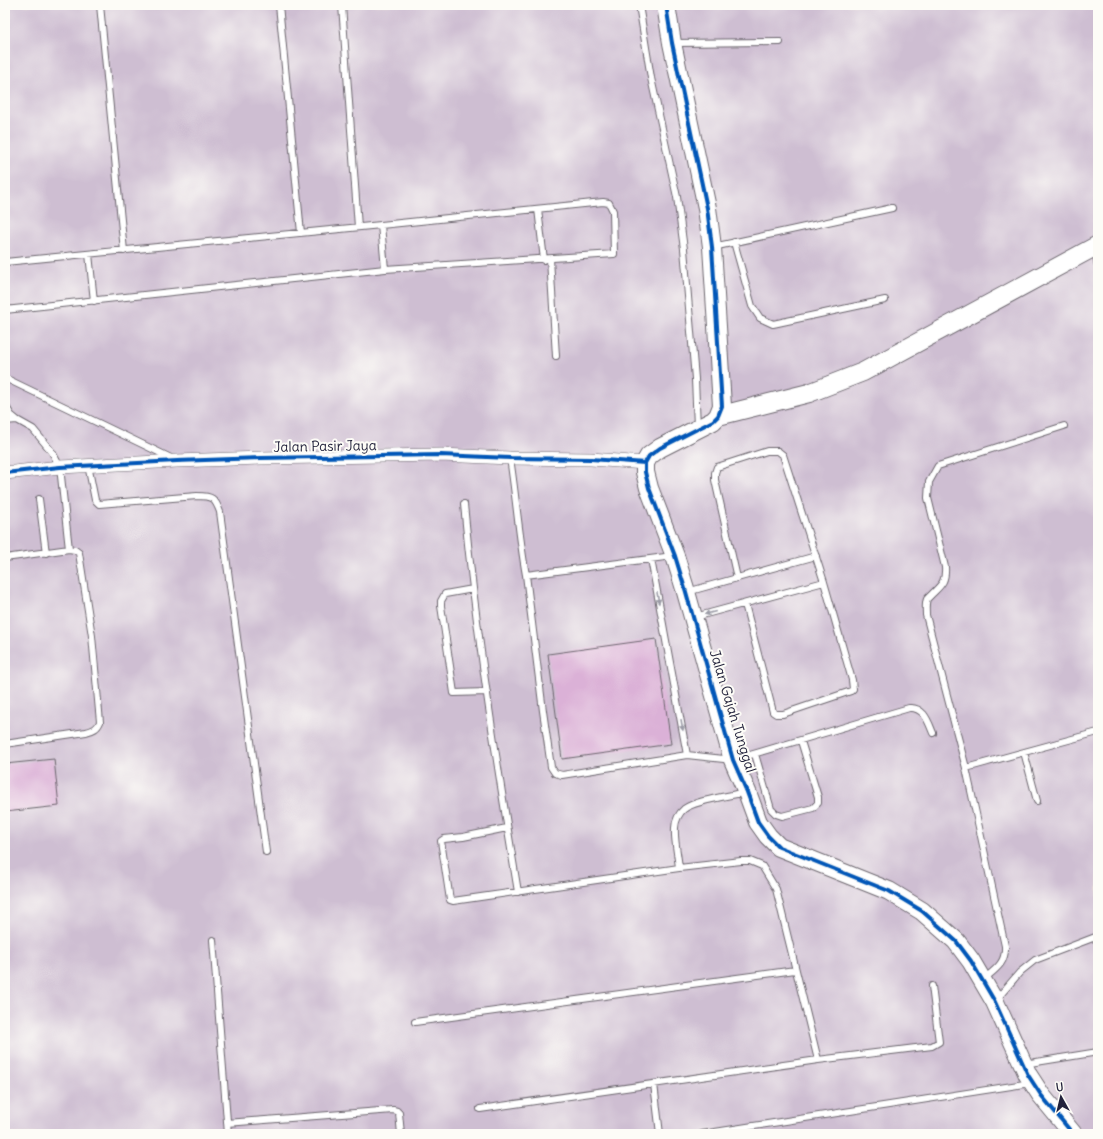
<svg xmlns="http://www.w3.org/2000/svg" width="1103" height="1139" font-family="Delius,sans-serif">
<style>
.industrial{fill:#cebed2}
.building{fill:#dbb1d7}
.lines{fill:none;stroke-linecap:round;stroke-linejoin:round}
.lane-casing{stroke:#6c666e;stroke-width:8}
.street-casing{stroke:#6c666e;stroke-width:14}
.secondary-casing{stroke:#6c666e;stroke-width:20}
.lane{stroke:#fff;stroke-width:6}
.street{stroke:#fff;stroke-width:13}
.secondary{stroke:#fff;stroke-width:18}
.cycleway-casing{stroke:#fdfcf7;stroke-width:6}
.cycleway{stroke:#0057b8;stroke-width:4}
.oneway{fill:#9c9ca7}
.labels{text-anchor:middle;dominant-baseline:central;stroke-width:4;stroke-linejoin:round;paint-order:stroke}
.street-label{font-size:14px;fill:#22223b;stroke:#fdfcf7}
</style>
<rect width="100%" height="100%" fill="#fdfcf7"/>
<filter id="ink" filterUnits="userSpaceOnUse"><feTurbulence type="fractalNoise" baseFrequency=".025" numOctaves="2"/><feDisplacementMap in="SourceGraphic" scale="8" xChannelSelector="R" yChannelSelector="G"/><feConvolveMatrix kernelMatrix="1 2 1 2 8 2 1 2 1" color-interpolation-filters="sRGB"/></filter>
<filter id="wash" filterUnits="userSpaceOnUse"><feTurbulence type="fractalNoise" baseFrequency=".012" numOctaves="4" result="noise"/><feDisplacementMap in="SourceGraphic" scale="16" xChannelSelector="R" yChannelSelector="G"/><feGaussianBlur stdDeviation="0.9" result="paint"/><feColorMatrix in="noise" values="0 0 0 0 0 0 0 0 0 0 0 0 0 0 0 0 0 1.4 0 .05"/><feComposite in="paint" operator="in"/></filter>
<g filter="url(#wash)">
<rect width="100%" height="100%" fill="#f6e4cc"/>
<path class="industrial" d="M 5,5 L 1098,5 L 1098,1134 L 5,1134 Z"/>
<g id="blocks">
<path class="building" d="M 656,639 L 671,744 L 562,759 L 548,654 Z
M 54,759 L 59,806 L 5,812 L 5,764 Z"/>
</g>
</g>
<g filter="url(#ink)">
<use href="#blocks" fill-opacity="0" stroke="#6c666e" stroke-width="1"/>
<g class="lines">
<g class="lane-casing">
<path id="lane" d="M 100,5 L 124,251
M 279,5 L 301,233
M 342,5 L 358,227
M 639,5 L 651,78 L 677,197 L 684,249 L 695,379 L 697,427
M 673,43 L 780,42
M 538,209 L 544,260
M 381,225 L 385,269
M 734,242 L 752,306 L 760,318 L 773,324 L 885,300
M 713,247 L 892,208
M 1095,249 L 1098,266
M 89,254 L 94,301
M 550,259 L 556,356
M 5,262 L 381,225 L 603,202 L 609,203 L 613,211 L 614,254 L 385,269 L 5,310
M 5,378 L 171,458
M 5,405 L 11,415 L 17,420
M 5,421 L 17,420 L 33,429 L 52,452 L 60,467 L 69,549 L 5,558
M 510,458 C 516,497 519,537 526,575 L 673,556
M 88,465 L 95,500 L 99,504 L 197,496 C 212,496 215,498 220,512 L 266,852
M 39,499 L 46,553
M 464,504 C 476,634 497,764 518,892
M 651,559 L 687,755
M 526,575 L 543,711 L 551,767 L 555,773 L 562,775 L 687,755 L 733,760 L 909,708 C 924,707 928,721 933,733
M 737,578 L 715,480 L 715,473 L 717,467 L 767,451 L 778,451 L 783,455 L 824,582 L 852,680 L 853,689 L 851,691 L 783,714 L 776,714 L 773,712 L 745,604
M 473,589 L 445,594 L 441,601 L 441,606 L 454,693 L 487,692
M 687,592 L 816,556
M 695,617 L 824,582
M 5,744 L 86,732 C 93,730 97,729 100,722 L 92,636 L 79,553 L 75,550 L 69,549
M 1024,752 L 1037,801
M 755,754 L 771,809 L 776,814 L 782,816 L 813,808 L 818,803 L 818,797 L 801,741
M 966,768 L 1098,732
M 507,828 L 463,837 L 444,839 L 441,841 L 450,900 L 453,901 L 679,868 L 741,861 L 750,861 L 762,866 L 776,889 L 818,1060
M 679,868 C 678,856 674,840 675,828 C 675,821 679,813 684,809 C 696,800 730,796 746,792
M 213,940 L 228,1134
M 984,979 C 996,969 1006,963 1005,946 L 966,768 L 926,615 C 926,610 925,604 927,599 C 927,599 931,595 932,594 C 941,585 946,582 945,567 L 928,498 L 929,482 L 938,466 L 1064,426
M 995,1001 L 1020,972 L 1035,960 L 1098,936
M 415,1022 L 795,970
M 1024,1064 L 1098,1052
M 654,1084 L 660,1134
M 480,1109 L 818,1060 L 932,1046 L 939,1042 L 932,986
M 227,1123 L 393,1110 L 397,1111 L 399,1113 L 401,1134
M 702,1134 L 1031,1083"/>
</g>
<g class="street-casing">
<path id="street" d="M 5,473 L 60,467 L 177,461 L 261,458 L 441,455 L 510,458 L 591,459 L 645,463"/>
</g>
<g class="secondary-casing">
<path id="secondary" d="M 666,5 L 672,43 L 707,208 L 712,247 L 722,406 L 718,416 L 713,421 L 660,448 L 649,456 L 645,463 L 645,472 L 649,488 L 675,556 L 686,592 L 733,760 L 747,792 L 758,822 L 768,836 L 779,847 L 889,891 L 922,911 L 956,941 L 971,961 L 995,1002 L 1028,1075 L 1041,1095 L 1073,1134
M 718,416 L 809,393 L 863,372 L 1098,245"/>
</g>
<use href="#lane" class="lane"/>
<use href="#street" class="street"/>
<use href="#secondary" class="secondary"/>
<g class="cycleway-casing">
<path id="cycleway" d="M 666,5 L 672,43 L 707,208 L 712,247 L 722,406 L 718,416 L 713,421 L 660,448 L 649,456 L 645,463 L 645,472 L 649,488 L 675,556 L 686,592 L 733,760 L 747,792 L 758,822 L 768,836 L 779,847 L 889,891 L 922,911 L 956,941 L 971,961 L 995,1002 L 1028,1075 L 1041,1095 L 1073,1134
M 5,473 L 60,467 L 177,461 L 261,458 L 441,455 L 510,458 L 591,459 L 645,463"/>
</g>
<use href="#cycleway" class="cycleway"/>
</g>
<defs><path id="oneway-solid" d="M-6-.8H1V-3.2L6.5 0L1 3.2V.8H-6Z"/></defs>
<g class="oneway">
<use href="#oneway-solid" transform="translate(658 598) rotate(80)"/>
<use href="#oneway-solid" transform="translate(710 613) rotate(165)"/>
<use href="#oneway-solid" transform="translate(682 725) rotate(80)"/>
</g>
</g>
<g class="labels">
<g class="street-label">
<text transform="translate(325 446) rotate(-1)">Jalan Pasir Jaya</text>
<text transform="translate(733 711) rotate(73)">Jalan Gajah Tunggal</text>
</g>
</g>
<rect width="1103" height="1139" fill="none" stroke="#fdfcf7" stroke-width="20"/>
<g transform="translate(1061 1097) rotate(352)" stroke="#fdfcf7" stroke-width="3" paint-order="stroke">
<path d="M0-3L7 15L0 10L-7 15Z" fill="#22223b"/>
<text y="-6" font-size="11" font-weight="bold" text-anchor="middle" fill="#22223b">U</text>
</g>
</svg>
